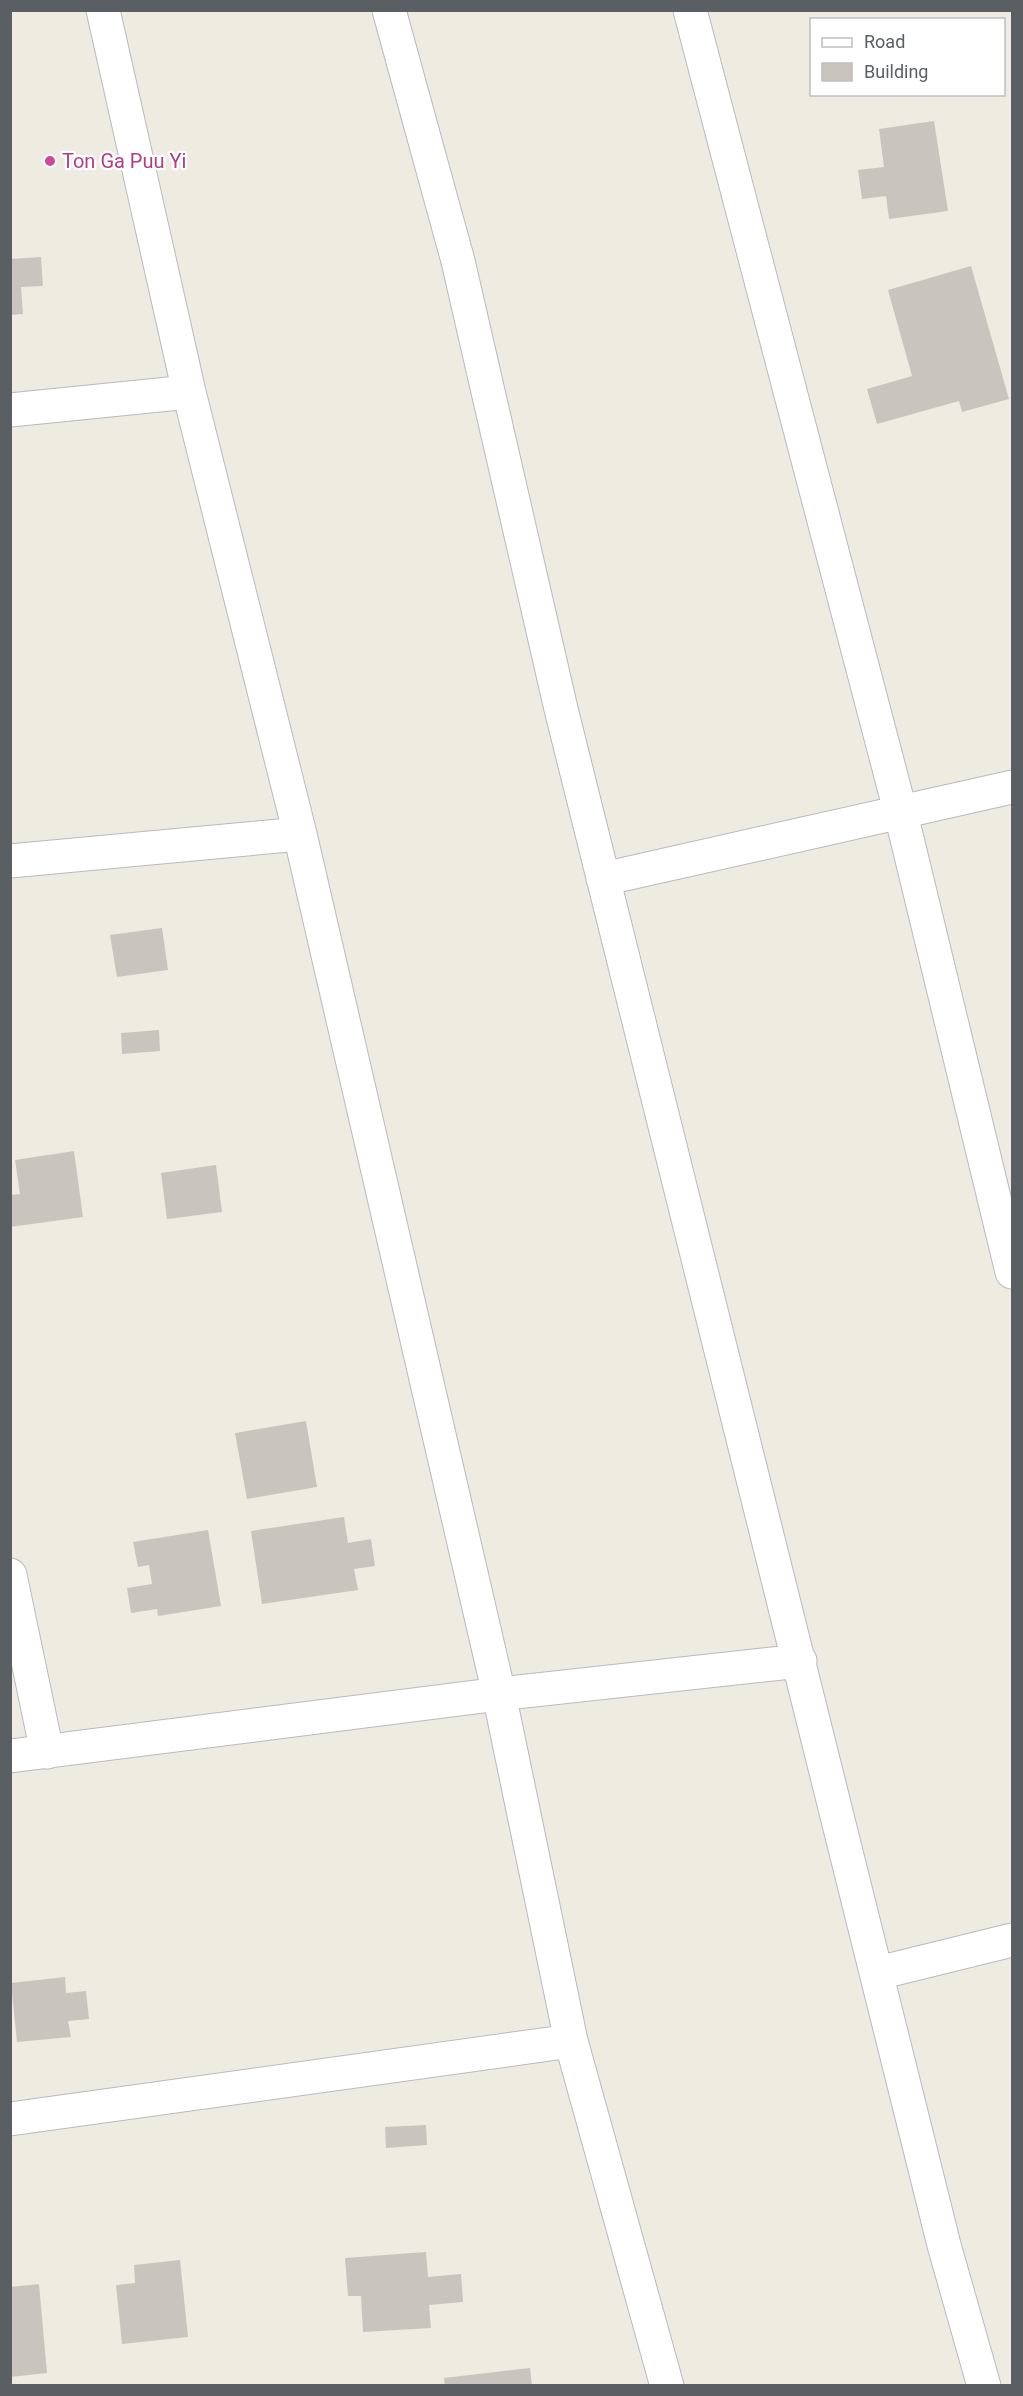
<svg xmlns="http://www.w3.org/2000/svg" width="1023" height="2396" font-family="Roboto,sans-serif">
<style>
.building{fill:#c9c5be}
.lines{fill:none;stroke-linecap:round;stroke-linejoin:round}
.street-casing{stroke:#b7babf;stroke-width:35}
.street{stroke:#fff;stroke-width:33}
.hotel-dot{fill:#d1479c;stroke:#fff;stroke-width:2}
.labels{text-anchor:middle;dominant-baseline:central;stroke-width:4.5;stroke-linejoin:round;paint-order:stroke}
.hotel-label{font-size:20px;fill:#b23c85;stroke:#fff;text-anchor:start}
</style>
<rect width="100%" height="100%" fill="#eeebe1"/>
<path class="building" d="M 934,121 L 948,211 L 889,219 L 886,196 L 862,199 L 858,170 L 884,167 L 879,129 Z
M 41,257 L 43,286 L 21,287 L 23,314 L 10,315 L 10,259 Z
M 971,266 L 1009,399 L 962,412 L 959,401 L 877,424 L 867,389 L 912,376 L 888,290 Z
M 162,928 L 168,970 L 117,977 L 110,935 Z
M 159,1030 L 160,1051 L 122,1054 L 121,1033 Z
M 74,1151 L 83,1217 L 10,1227 L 10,1195 L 20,1194 L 15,1160 Z
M 216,1165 L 222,1212 L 167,1219 L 161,1173 Z
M 306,1421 L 317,1487 L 247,1499 L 235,1433 Z
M 344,1517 L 348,1543 L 371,1539 L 375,1566 L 354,1569 L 358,1590 L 262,1604 L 251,1531 Z
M 208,1530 L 221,1606 L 158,1616 L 157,1609 L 131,1613 L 127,1588 L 152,1584 L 149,1565 L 138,1567 L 133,1542 Z
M 65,1977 L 66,1993 L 86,1991 L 89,2019 L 68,2021 L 71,2037 L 17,2042 L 11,1983 Z
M 426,2125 L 427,2145 L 386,2148 L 385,2127 Z
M 426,2252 L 428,2277 L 461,2274 L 463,2302 L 429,2305 L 431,2328 L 363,2332 L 361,2296 L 348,2296 L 345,2258 Z
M 180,2260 L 188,2337 L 122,2344 L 116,2285 L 135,2283 L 134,2265 Z
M 39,2284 L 47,2373 L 10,2377 L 10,2287 Z
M 530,2368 L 532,2386 L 445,2386 L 444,2378 Z"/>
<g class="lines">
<g class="street-casing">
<path id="street" d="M 103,10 L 189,392 L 300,834 L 499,1694 L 571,2041 L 667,2386
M 389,10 L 458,261 L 561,709 L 944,2245 L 984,2386
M 690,10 L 901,814 L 1012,1272
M 10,410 L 189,392
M 10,861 L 300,834
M 603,879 L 1012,787
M 10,1575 L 47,1752
M 10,1756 L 499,1694 L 800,1661
M 878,1973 L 1012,1940
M 10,2119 L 571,2041"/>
</g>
<use href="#street" class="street"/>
</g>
<circle class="hotel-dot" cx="50" cy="161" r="6"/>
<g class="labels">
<g class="hotel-label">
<text x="62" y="161">Ton Ga Puu Yi</text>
</g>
</g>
<rect width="1023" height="2396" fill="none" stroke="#5a5f64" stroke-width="24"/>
<rect x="810" y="18" width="195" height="78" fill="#ffffff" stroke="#bdbfc1" stroke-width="1.5"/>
<rect x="822" y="38" width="30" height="9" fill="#ffffff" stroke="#bdbfc1" stroke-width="1.5"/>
<text x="864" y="48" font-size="18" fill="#5a5f64">Road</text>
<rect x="822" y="63" width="30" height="18" fill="#c9c5be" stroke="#bdbfc1" stroke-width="1.5"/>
<text x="864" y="78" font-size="18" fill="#5a5f64">Building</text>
</svg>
